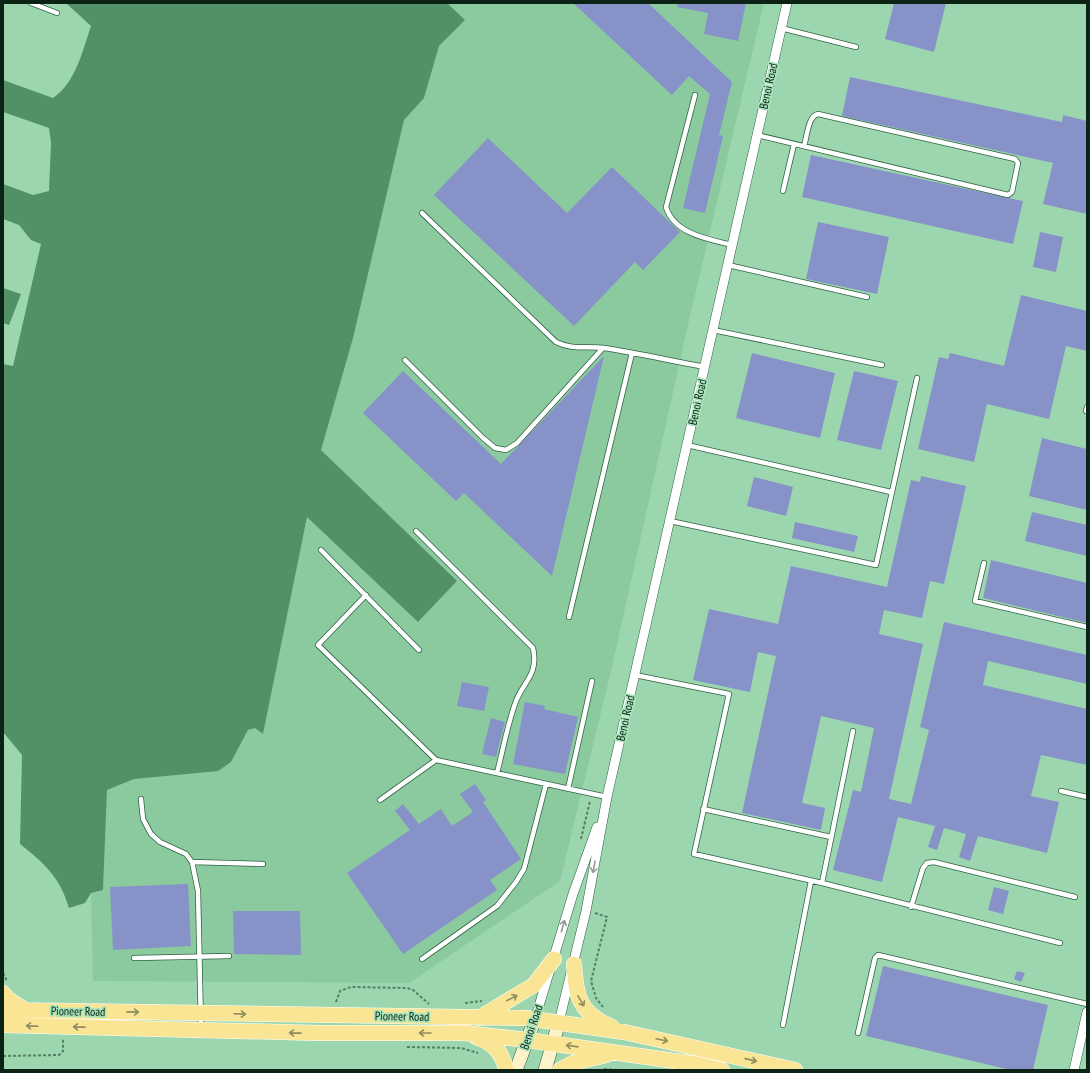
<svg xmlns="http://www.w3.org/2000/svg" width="1090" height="1073" font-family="'PT Sans Narrow',sans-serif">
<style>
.built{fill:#8bc99f}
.water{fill:#529068}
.building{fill:#8793c8}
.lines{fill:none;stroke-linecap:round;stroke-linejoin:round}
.service-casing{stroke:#2d6342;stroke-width:6}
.minor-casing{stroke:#2d6342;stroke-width:10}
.secondary-casing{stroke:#2d6342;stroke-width:14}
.primary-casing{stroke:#fff;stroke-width:16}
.path{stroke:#567f64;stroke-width:2;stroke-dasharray:3 2;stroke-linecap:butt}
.service{stroke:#fff;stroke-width:4.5}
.minor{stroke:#fff;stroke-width:9}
.secondary{stroke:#fdf2ca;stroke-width:13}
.primary{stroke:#fae595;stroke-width:15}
.oneway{stroke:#919c95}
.oneway2{stroke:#8e8d5b}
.labels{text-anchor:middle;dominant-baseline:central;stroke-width:3.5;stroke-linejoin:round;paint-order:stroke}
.street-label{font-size:12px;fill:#0b2214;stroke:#a9e3bb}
</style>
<rect width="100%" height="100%" fill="#9cd6af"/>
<path class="built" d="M 447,3 L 764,3 L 690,316 L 612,667 L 560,881 L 409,983 L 93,981 L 91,893 L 103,890 L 107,790 L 134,779 L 231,762 L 248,730 L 255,728 L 263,734 L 307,516 L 418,622 L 456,582 L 321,450 L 404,120 L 424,98 L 439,46 L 464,20 Z"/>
<path class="water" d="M 66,3 L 447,3 L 465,20 L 439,46 L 424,98 L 404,120 L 353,338 L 321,450 L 457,581 L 418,622 L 307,517 L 263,734 L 255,728 L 248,730 L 231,762 L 218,771 L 134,779 L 107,790 L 103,890 L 91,893 L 85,903 L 69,908 C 60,877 44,863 20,844 L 22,755 L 3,732 L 3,364 L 13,366 L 41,244 L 31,240 L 19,225 L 3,219 L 3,184 L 33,195 L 49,191 L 51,143 L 49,128 L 3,112 L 3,80 L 53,98 C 76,82 82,52 91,26 Z
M 3,288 L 21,294 L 9,325 L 3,323 Z"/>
<path class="building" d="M 573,3 L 648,3 L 732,82 L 719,135 L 723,136 L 705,213 L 683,208 L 710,94 L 689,76 L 672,95 Z
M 678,3 L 746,3 L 738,41 L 704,34 L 708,13 L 677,7 Z
M 894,3 L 946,3 L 934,52 L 885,39 Z
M 850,77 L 1062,122 L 1063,115 L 1087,121 L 1087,214 L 1043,204 L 1053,163 L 842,116 Z
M 488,138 L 567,213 L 612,167 L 680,232 L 643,270 L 635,262 L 574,326 L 434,195 Z
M 811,155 L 1023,201 L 1013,244 L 802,197 Z
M 818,222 L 889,237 L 877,294 L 806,279 Z
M 1040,232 L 1063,237 L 1056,272 L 1033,267 Z
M 1021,295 L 1087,311 L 1087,351 L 1066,346 L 1049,419 L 987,404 L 974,462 L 918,449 L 939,357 L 948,359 L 950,353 L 1004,366 Z
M 752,353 L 835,373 L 820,438 L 736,418 Z
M 604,356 L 552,576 L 464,493 L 456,501 L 363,413 L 403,371 L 501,464 Z
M 854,371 L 898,381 L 881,450 L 837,440 Z
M 1042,438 L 1087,449 L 1087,510 L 1029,496 Z
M 921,476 L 966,486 L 944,584 L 930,581 L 922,618 L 884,610 L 879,634 L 923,644 L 889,799 L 911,804 L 929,730 L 920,727 L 944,622 L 1087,655 L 1087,684 L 988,661 L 983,685 L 1087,709 L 1087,765 L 1041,755 L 1031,796 L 1059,802 L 1047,853 L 978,836 L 970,861 L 959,857 L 966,834 L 944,828 L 937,850 L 928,847 L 935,826 L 898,817 L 882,882 L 833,870 L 853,790 L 861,792 L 874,728 L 821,716 L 802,803 L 825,808 L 821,830 L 742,813 L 776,656 L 758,652 L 750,692 L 693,680 L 709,609 L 778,624 L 791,566 L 887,587 L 911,480 L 920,482 Z
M 754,477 L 793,487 L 786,516 L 747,506 Z
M 1032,512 L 1087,525 L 1087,556 L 1025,541 Z
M 795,522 L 858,536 L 854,552 L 792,538 Z
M 991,560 L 1087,583 L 1087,623 L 983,598 Z
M 462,682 L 489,687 L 484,711 L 457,706 Z
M 525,702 L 545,706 L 544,709 L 578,717 L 565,774 L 513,764 Z
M 491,718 L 505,722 L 496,757 L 482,754 Z
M 475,784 L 486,800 L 483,802 L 521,859 L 490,880 L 497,890 L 403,954 L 347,873 L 410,830 L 395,811 L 403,804 L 419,824 L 441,809 L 452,826 L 473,812 L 460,794 Z
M 188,884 L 191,946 L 113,950 L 110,887 Z
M 994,887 L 1009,891 L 1003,914 L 988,910 Z
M 233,911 L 300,911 L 301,955 L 234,954 Z
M 883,966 L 1048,1005 L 1033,1070 L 1011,1070 L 866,1036 Z
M 1017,971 L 1025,973 L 1021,982 L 1014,979 Z"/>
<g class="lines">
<g class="service-casing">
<path id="service" d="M 31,3 L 57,13
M 781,28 L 856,47
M 695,95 L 666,207 C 674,234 708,239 732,245
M 757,135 L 1008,195 L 1012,192 L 1018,163 L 1015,159 L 818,114 C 808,116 807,137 804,146
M 783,191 L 794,144
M 422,213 L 556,342 C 572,350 587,346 604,348 C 638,353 671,361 705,367
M 728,265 L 867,297
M 713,330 L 882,365
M 405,360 L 482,437 L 495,448 L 506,450 L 517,443 L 603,348
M 1086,411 L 1087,407
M 687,445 L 891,492
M 670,521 L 876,565 L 917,378
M 416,531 L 533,648 C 539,676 522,682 515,704 C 507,726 503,750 497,773
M 321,550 L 419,650
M 984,563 L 975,601 L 1087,627
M 366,595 L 318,645 L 436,760 L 607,797
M 569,617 L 632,353
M 635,675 L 729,694 L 694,854 L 822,883 L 1060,943
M 568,789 L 592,681
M 1061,791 L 1087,797
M 141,799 L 143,819 L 151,834 L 160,842 L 186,854 L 192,862 L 198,891 L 201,1027
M 380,800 L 436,760
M 703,809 L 831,837
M 192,862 L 263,864
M 822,883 L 853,731
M 911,907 L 923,868 L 927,863 L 934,862 L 1075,897
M 134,958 L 229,956
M 422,959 L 497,906 L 516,882 L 524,869 L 546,784
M 783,1025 L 811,881
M 858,1033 L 875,958 L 878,955 L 1087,1004"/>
</g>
<g class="minor-casing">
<path id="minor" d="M 535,1019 L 573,894 L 597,827
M 559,1022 L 586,911 L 607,797 L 787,3
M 1074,1070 L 1087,1012"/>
</g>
<g class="secondary-casing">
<path id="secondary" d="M 516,1070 L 535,1019
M 545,1070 L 559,1022"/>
</g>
<g class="primary-casing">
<path id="primary" d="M 574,964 C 576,997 579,1013 612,1027
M 3,993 L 8,999 L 25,1010
M 3,1010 L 526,1018 L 624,1032 L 795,1070
M 479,1018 L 534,985 L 554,959
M 3,1025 L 319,1033 L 464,1033 L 527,1040 L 696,1064 L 722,1070
M 476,1037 C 492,1042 503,1053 506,1070
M 560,1070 L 573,1063 L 606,1055"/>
</g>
<path class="path" d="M 581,839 L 590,801
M 595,913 L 607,917 L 591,981 L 596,998 L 603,1007
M 3,973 L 7,981
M 336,1002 L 340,991 L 351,987 L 407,988 L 413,990 L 429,1004
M 465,1003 L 482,1001
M 407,1047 L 461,1048 L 478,1053
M 3,1056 L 59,1055 L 63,1051 L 63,1038
M 604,1069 L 617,1070"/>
<use href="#service" class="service"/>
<use href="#minor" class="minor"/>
<use href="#secondary" class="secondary"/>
<use href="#primary" class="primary"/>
</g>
<defs><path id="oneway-shaft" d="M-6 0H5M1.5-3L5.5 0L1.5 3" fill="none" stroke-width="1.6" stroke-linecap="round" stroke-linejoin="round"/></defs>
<g class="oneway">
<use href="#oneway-shaft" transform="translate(594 867) rotate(100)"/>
<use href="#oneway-shaft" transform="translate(563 926) rotate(-74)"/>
</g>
<g class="oneway2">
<use href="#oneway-shaft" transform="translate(512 998) rotate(-27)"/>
<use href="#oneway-shaft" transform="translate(581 1001) rotate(60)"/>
<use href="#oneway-shaft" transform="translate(133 1012) rotate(1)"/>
<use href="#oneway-shaft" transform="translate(240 1014) rotate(2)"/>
<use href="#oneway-shaft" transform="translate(32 1026) rotate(-178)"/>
<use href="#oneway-shaft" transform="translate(79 1027) rotate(-179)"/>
<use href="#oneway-shaft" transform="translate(295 1033) rotate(-179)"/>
<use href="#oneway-shaft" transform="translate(425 1033) rotate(-180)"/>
<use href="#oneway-shaft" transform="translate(662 1040) rotate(12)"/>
<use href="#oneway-shaft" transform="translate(572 1046) rotate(-172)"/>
<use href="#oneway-shaft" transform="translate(751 1060) rotate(13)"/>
</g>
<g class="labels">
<g class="street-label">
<text transform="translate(768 86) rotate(-77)">Benoi Road</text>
<text transform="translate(697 402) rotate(-77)">Benoi Road</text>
<text transform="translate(625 718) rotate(-77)">Benoi Road</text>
<text transform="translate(78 1011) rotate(1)">Pioneer Road</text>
<text transform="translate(402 1016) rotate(1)">Pioneer Road</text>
<text transform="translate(531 1027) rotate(-71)">Benoi Road</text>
</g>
</g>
<rect width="1090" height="1073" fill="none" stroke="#0b2214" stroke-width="8"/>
</svg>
